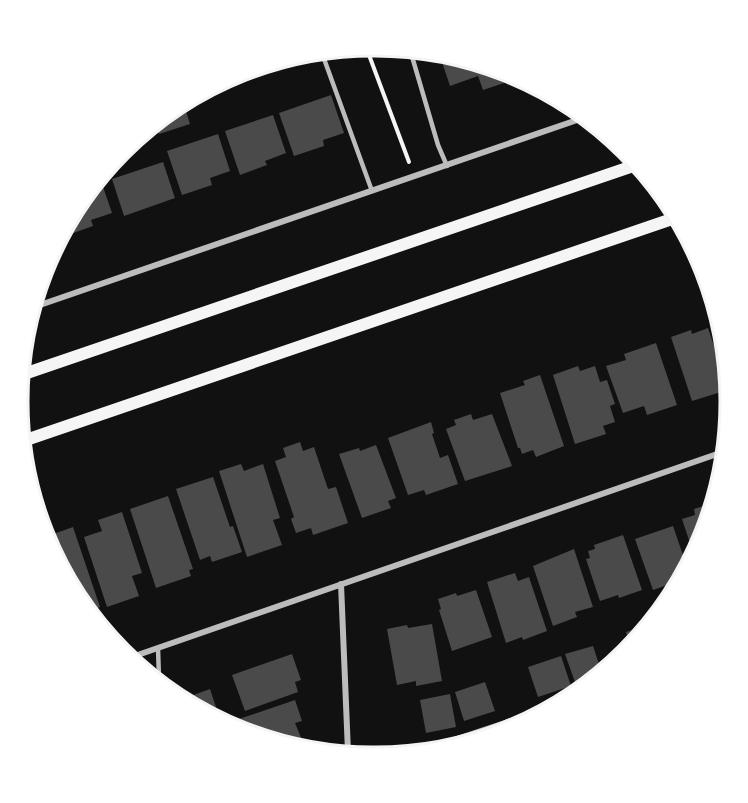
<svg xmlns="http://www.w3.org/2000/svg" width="748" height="803" font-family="Quicksand,sans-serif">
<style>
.building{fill:#4a4a4a}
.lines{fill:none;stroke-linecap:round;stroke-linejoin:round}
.path{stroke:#f5f5f5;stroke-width:4}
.service{stroke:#bcbcbc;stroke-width:4.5}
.minor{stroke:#bcbcbc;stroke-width:6}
.secondary{stroke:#f5f5f5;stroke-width:12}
.rim{fill:none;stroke:#f5f5f5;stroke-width:3}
</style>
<rect width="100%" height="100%" fill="#111"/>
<path class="building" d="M 441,59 L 507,72 L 510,81 L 483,90 L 478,76 L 450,86 Z
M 235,75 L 238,85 L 210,95 L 209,92 Z
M 331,95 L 344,133 L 323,140 L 324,146 L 294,156 L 279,113 Z
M 185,108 L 190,124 L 159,134 L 157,126 Z
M 273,115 L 286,153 L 265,161 L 267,165 L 240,175 L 225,131 Z
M 218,134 L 230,171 L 210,178 L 212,185 L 182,195 L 167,151 Z
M 163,162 L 175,198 L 124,216 L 112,179 Z
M 101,181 L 112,213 L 91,220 L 93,226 L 65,236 Z
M 708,328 L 725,380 L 718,383 L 721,392 L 692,401 L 671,337 L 691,330 L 692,334 Z
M 656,343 L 677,405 L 647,415 L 644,406 L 623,413 L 606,366 L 626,360 L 624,354 Z
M 578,366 L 580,371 L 595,366 L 600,382 L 607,380 L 615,404 L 610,406 L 615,422 L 603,426 L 606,434 L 575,444 L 553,375 Z
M 540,375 L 564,446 L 536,457 L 533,450 L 522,454 L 520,448 L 518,448 L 500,393 L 525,385 L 523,381 Z
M 471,414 L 473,420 L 492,414 L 512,466 L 465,481 L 446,429 L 456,425 L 454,420 Z
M 431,422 L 434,433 L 432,434 L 440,458 L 448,455 L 458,484 L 426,495 L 424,490 L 408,495 L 388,438 Z
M 300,442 L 303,451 L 314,447 L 328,489 L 336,487 L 348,523 L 313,535 L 311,528 L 296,533 L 291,519 L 294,517 L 275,461 L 286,457 L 283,448 Z
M 376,445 L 396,498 L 388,501 L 391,508 L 362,518 L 339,454 L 359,448 L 360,451 Z
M 241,464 L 244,471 L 263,464 L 280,518 L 273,520 L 282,545 L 247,557 L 219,471 Z
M 213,477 L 230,527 L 233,526 L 242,552 L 212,562 L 210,556 L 200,560 L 176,489 Z
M 168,496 L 193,569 L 189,570 L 191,576 L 156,588 L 130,509 Z
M 710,504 L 703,538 L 693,552 L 682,519 L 695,515 L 694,509 Z
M 122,512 L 142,573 L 132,576 L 139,596 L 107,607 L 84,537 L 102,531 L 98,520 Z
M 673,526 L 686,564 L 673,583 L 653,590 L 635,539 Z
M 73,527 L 100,607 L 93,610 L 45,537 Z
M 623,535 L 642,590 L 619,598 L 618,595 L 600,601 L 586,559 L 590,558 L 588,551 L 595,549 L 594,545 Z
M 574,549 L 593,607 L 575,612 L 577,617 L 553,626 L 533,566 Z
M 515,573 L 518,581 L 529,577 L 547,631 L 523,640 L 522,637 L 506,643 L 487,582 Z
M 476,590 L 492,637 L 452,651 L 439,610 L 441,609 L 438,599 L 456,593 L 457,596 Z
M 432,624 L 442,681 L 416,686 L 416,681 L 397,685 L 387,629 L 407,625 L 408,628 Z
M 644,626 L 641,630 L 630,646 L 626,632 Z
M 593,646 L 601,670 L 576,685 L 565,654 Z
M 292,654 L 301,680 L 295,682 L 298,692 L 245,711 L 232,675 Z
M 561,656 L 571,686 L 538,697 L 528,667 Z
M 485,682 L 495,711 L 464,721 L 455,692 Z
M 210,689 L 220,719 L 188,697 Z
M 450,694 L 456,727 L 426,733 L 420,700 Z
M 295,700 L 302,721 L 295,723 L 302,740 L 297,742 L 239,731 L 236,720 Z"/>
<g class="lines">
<path class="path" d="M 366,47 L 409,162"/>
<path class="service" d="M 411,53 L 438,145 L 447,166
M 323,56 L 372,191
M 158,648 L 159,678
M 437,745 L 539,711"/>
<path class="minor" d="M 37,306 L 580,119
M 341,584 L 348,752
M 129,658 L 720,453"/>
<path class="secondary" d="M 24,374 L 636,165
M 26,440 L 672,219"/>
</g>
<path d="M0 0H748V803H0ZM373 56H375A345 345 0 0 1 720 401V402A345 345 0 0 1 375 747H373A345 345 0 0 1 28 402V401A345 345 0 0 1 373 56Z" fill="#fff" fill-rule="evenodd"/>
<path class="rim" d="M373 56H375A345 345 0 0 1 720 401V402A345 345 0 0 1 375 747H373A345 345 0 0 1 28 402V401A345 345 0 0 1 373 56Z"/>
</svg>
